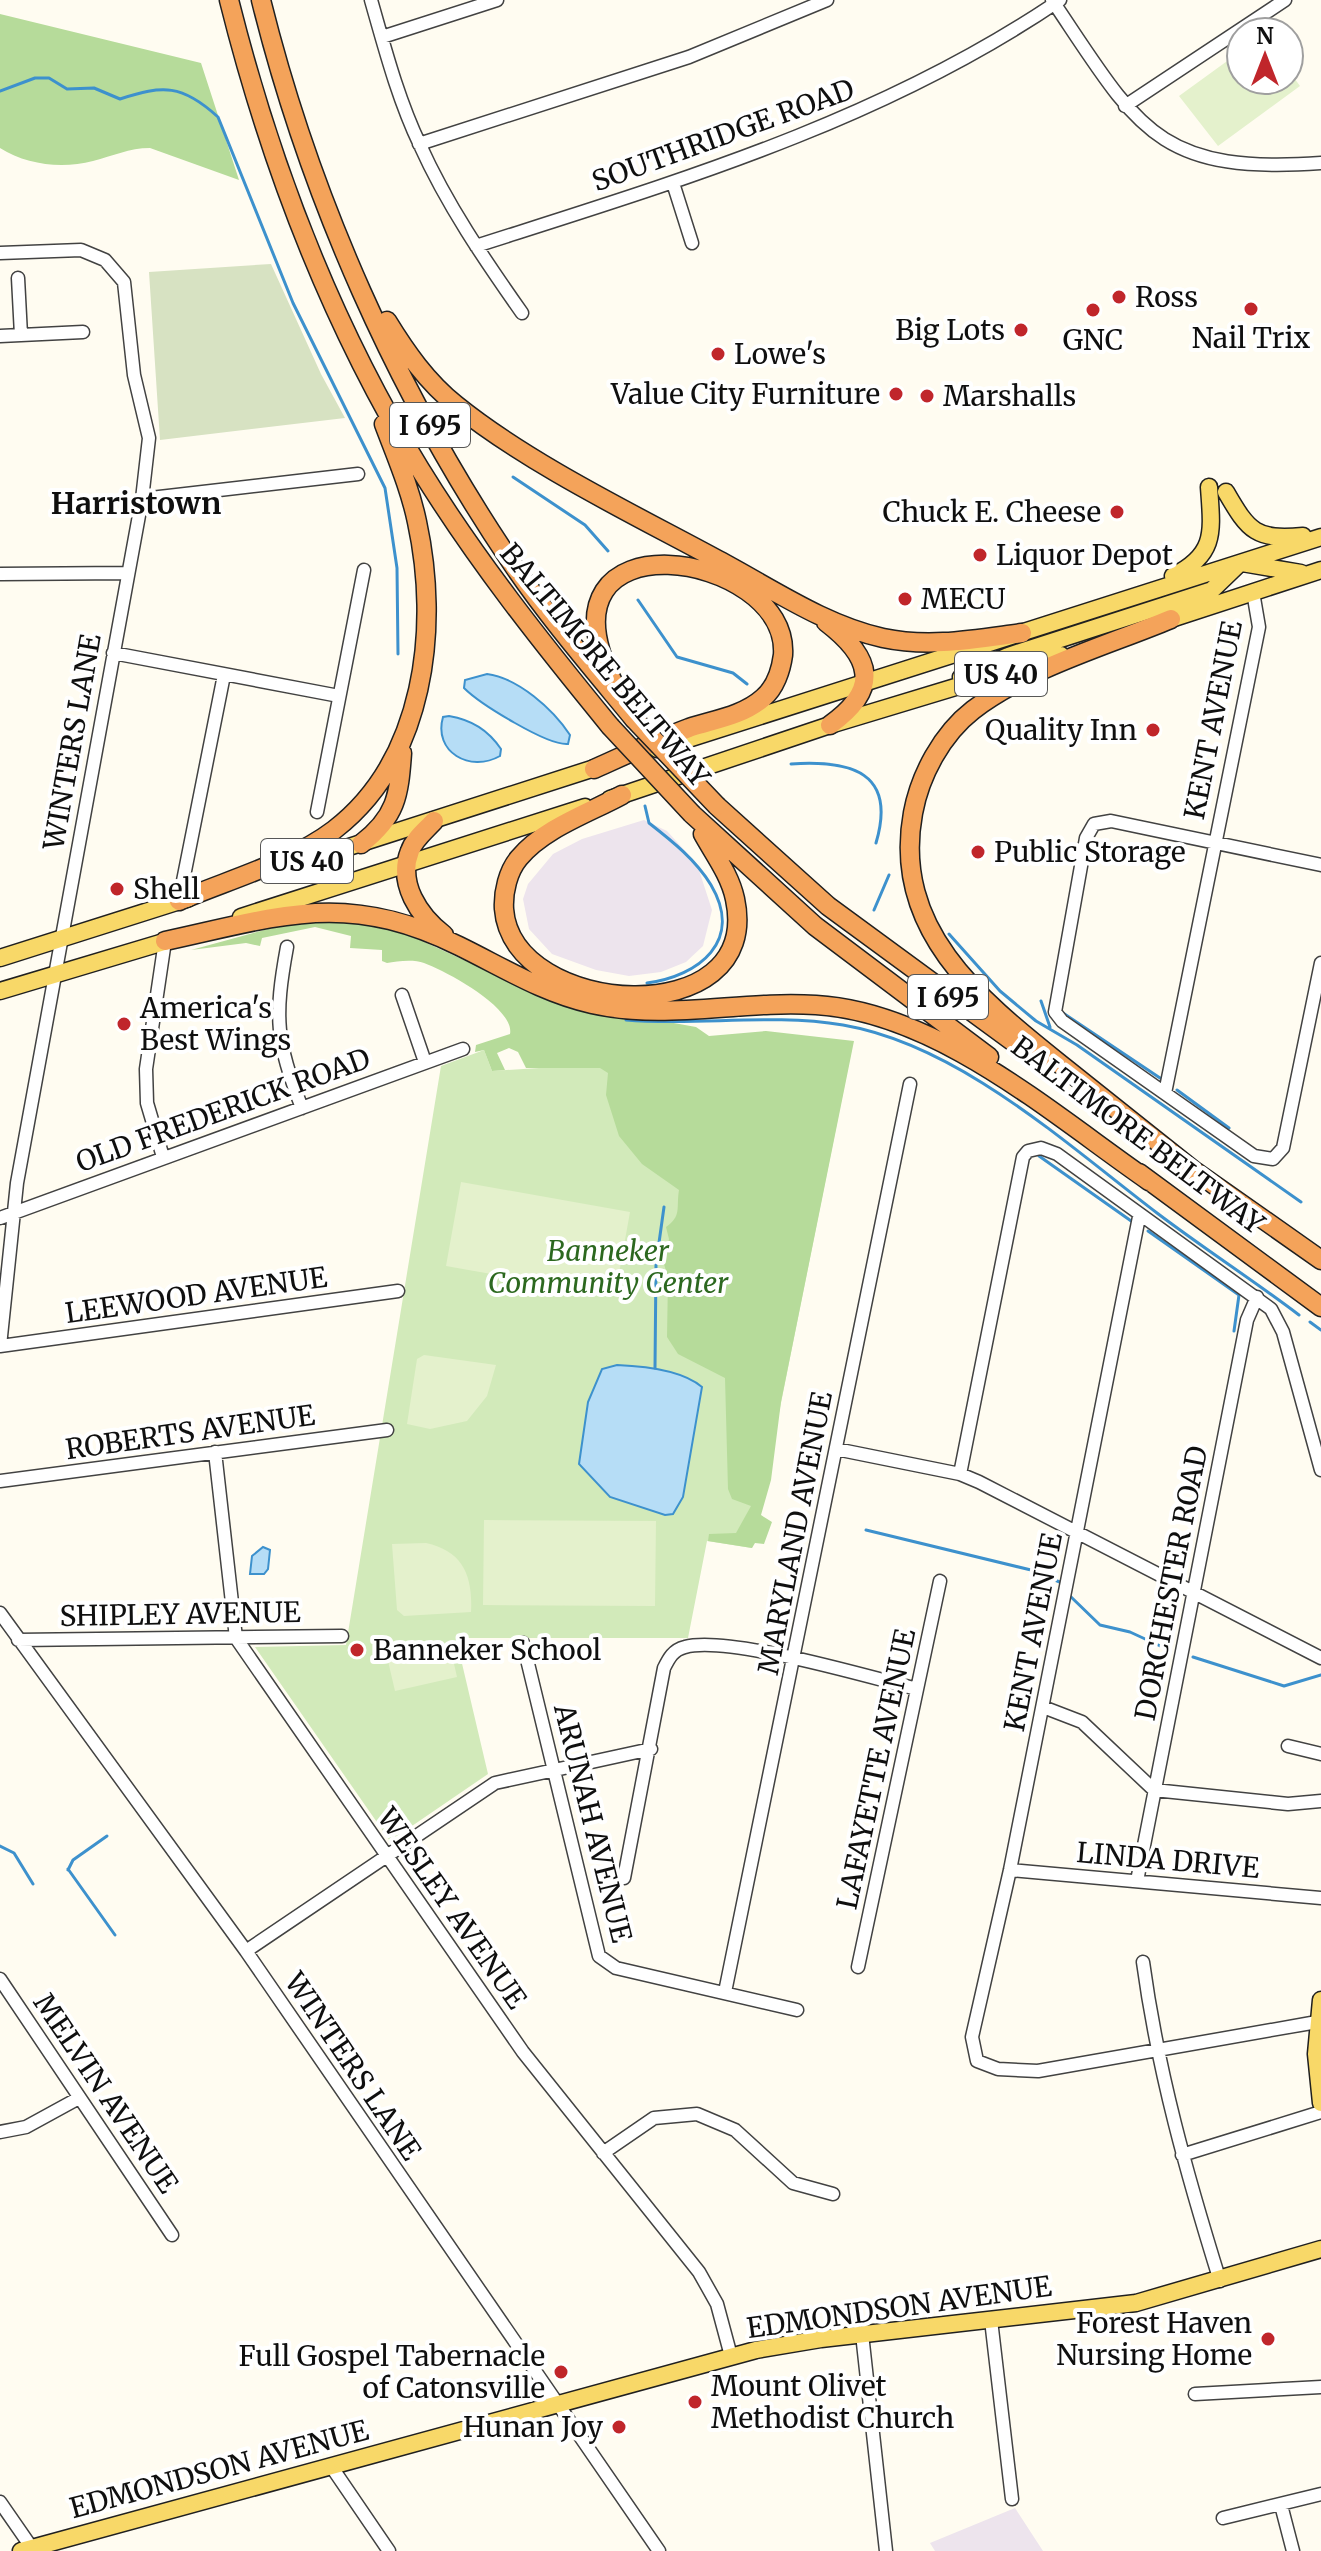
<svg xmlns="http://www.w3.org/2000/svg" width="1321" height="2551" font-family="Merriweather,serif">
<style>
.industrial{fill:#ede4ed}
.green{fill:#d2eaba}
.forest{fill:#b6db9a}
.cemetery{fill:#d7e2c2}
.pitch{fill:#e4f1cc}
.water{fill:#b6ddf6;stroke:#3d91cd;stroke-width:2}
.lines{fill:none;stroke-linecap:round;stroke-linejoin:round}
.stream{stroke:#3d91cd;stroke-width:3}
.minor-casing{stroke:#424242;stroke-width:15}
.major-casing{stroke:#202020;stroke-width:19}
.highway-casing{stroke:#202020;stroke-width:21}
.minor{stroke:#fff;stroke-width:12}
.major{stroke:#f8d868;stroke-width:16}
.highway{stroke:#f4a35a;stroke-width:18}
.highway-bridge-casing{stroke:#202020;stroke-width:21;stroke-linecap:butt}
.highway-bridge{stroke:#f4a35a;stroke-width:18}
.poi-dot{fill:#c0262b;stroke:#fff;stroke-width:3}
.labels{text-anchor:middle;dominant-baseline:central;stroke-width:8;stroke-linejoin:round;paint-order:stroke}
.shield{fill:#fff;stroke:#575757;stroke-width:2}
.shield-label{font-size:26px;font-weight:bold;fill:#0f0f0f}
.street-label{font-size:28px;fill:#0f0f0f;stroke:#fff}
.poi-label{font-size:28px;fill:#0f0f0f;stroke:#fff;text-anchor:start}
.park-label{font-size:28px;font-style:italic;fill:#2c681f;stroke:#fff}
.neighbourhood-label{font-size:30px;font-weight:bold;fill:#0f0f0f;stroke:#fff}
</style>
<rect width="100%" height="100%" fill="#fffcf1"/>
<path class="industrial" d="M 644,820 L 667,831 L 697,864 L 712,910 L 703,946 L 686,962 L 661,972 L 629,976 L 596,970 L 552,954 L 529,929 L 523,899 L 528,884 L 553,854 L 582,839 Z
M 1015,2508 L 1043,2551 L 935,2551 L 930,2543 Z"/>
<path class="green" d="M 852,1048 L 752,1548 L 707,1541 L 688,1638 L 456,1638 L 488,1774 L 390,1841 L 255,1647 L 346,1645 L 441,1066 L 484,1050 L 492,1071 Z"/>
<path class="forest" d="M 0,14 L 201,63 L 239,180 L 150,148 C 129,148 113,156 93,161 C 62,169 27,165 0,148 Z
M 351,918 L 409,935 L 556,1002 L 696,1027 L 709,1036 L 766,1031 L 854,1041 L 781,1402 L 771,1480 L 761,1515 L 772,1522 L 764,1544 L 755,1543 L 752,1548 L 708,1541 L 709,1534 L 736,1533 L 751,1506 L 732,1499 L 728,1489 L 725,1378 L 678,1354 L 667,1337 L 668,1278 L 664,1264 L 669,1239 L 666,1227 C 682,1216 676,1208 679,1190 L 642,1164 L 619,1136 L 606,1095 L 608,1073 L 600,1068 L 526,1068 L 518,1052 L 509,1048 L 497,1053 L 505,1070 L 492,1071 L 484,1050 L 475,1052 L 476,1045 L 510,1034 C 515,1008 446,971 424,963 C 414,959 397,961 387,963 L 382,961 L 382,950 L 350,948 L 351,936 L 315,927 L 262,938 L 260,946 L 246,943 L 191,950 L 305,919 Z"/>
<path class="cemetery" d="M 271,264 L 321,374 L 345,418 L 160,440 L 149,272 Z"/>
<path class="pitch" d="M 1241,51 L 1241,80 L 1289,80 L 1289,71 L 1300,86 L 1218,146 L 1179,96 Z
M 461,1182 L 630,1212 L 615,1296 L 446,1266 Z
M 424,1355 L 496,1365 L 487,1396 L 467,1421 L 430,1429 L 407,1424 L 417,1359 Z
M 484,1520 L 656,1521 L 655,1606 L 483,1605 Z
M 426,1543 C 463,1551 473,1576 471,1612 L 404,1616 L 397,1610 L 392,1544 Z
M 450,1646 L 457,1677 L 395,1691 L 388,1661 Z"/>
<path class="water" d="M 487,674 C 518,678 553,709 570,735 L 568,744 C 548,746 480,704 464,688 L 465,680 Z
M 449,716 C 472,720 488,730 501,749 L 500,756 C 470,773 433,752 443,717 Z
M 617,1365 C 642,1366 682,1370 702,1387 L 683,1497 L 673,1514 L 665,1515 L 610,1497 L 579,1464 L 588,1402 L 602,1369 Z
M 263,1547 L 270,1550 L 268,1569 L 264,1574 L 250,1574 L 252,1556 Z"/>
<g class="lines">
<path class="stream" d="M 0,91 L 35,78 L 49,78 L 67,89 L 94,88 L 120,99 C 163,85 182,84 218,117 L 293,303 L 385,488 L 397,568 L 398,654
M 513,477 L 585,525 L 608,551
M 638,600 L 677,657 L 733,673 L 747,684
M 791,764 C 851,760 897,772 876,843
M 645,806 L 649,823 C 672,841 696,860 711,885 C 744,941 699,976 647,983
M 874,910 L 889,875
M 949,934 L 1000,991 L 1036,1021 L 1077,1045 L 1301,1202
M 1041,1001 L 1050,1027
M 1063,1013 L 1160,1078
M 626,1020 C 698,1026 771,1013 843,1025 C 959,1045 1065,1143 1157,1213 C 1203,1248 1253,1280 1299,1315
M 1177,1090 L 1229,1128
M 1039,1156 L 1134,1223
M 1148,1231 L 1239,1295 L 1234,1331
M 1310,1322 L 1321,1330
M 655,1368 L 656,1264 L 664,1207
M 866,1530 L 1031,1570 L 1062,1583
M 1069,1595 L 1100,1625 L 1130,1632 L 1169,1650
M 1193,1657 L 1284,1686 L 1321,1675
M 0,1846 L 14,1853 L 33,1884
M 68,1869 L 115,1935
M 68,1870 L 73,1860 L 107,1836"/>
<g class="minor-casing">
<path id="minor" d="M 371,0 C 385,49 398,99 420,145 C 447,205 484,259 522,313
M 1052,0 C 1137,126 1155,175 1321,163
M 382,37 L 497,0
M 1125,106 L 1285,0
M 419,144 L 689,57 L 827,0
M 673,183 L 692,243
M 476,246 C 679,181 882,121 1060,0
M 0,253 L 81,250 L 105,260 L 124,282 L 134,375 L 149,438 L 142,499 L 17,1183 L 0,1346
M 18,278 L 21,335
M 0,336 L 83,332
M 142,499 L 358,474
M 0,574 L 127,573
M 113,653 L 339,696
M 317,812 L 364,570
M 1321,865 L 1111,821 L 1094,824 L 1086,838 L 1055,1012 L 1062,1021 L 1254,1156 L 1273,1159 L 1283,1148 L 1321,963
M 179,901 L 224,675
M 287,947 C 274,1018 276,1041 302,1108
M 402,995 L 425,1062
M 1165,1093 L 1259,627 L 1253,592
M 163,1157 L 147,1103 L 146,1069 L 165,941
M 1139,1217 L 1010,1870 L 972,2037 L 977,2061 L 998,2069 L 1038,2071 L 1317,2022
M 0,1218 L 463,1049
M 0,1346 L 398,1291
M 836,1449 L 960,1474 L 979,1482 L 1321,1658
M 215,1452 L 236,1638 L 523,2052 L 699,2272 L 717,2304 L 731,2356
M 960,1474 L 1023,1157 L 1028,1151 L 1041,1148 L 1057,1154 L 1271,1309 L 1283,1332 L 1321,1470
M 0,1481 L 387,1430
M 0,1613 L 246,1951 L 659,2551
M 18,1640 L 342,1636
M 523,1643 L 599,1956 L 616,1968 L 797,2010
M 1043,1707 L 1082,1722 L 1154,1790 L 1288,1804 L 1321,1801
M 1288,1746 L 1321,1754
M 1010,1870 L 1321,1898
M 624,1878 L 664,1668 C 669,1658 673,1650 685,1647 C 727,1635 869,1677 917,1689
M 1137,1881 L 1247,1320 L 1257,1297
M 246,1951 L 495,1783 L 651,1749
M 1143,1962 C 1158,2072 1187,2175 1220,2281
M 858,1967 L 940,1581
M 0,1979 L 172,2235
M 725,1992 L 910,1084
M 0,2132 L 26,2127 L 79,2098
M 603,2153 L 654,2118 L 697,2114 L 735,2130 L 793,2183 L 833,2194
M 1182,2155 L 1321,2112
M 991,2320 L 1012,2499
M 862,2334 L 886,2551
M 1195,2394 L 1321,2387
M 331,2466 L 389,2551
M 0,2502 L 34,2551
M 1281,2505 L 1293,2551
M 1223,2518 L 1321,2494"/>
</g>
<g class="major-casing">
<path id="major" d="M 1226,492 C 1249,532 1256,540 1303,536
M 1242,563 L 1301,573
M 1173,576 C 1217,554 1212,531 1209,487
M 1159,623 L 1321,570
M 961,677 L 1008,656 L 1212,590 L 1239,564
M 657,749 L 1321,537
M 610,799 L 830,725 L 1061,655
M 268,873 L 604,765
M 241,917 L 585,807
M 0,958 L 189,898
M 0,991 L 177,938
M 1321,2000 L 1316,2054 L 1321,2103
M 21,2551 L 756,2350 L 821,2339 L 1136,2303 L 1321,2249"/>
</g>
<g class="highway-casing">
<path id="highway" d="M 229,0 C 270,164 331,324 420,469 C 476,560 542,643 610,726
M 261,0 C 310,198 397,393 511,562 C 548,617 592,668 634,719
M 387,321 C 406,352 427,382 456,405 C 529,464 635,515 718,560 C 771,588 824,625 883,638 C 930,648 976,639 1022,633
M 1171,619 C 1106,646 1030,667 973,710 C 942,734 920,775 913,813 C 891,932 983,1002 1065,1068 C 1108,1102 1150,1136 1193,1170
M 826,622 C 873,658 880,689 830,725
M 594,769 C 625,755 657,740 689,728 C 713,720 743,716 763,698 C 775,688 781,670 783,655 C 790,551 526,509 614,684
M 622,795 C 589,813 544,828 519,858 C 508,871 503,892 504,909 C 512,1018 764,1034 735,899 C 730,875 714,854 703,834
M 717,806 L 828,906 L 1038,1060
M 692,814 L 815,926 L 989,1057
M 434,821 C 426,830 414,839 410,851 C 397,883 419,916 444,935
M 361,844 C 396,817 399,796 402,753
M 179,901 C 228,880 292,862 334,830 C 425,760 440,628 417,522 C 410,488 396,456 384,424
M 165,941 C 281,916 345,890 459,946 C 504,968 543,993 592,1004 C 667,1021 741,1000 816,1005 C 937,1012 1052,1114 1149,1181
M 1186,1165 L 1321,1260
M 1139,1173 L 1321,1307"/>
</g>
<use href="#minor" class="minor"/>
<use href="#major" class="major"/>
<use href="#highway" class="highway"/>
<g class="highway-bridge-casing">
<path id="highway-bridge" d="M 634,719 L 717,806
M 610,726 L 692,814"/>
</g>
<use href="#highway-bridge" class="highway-bridge"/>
</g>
<g class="poi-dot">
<circle cx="1119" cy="297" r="8"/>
<circle cx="1251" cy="309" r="8"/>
<circle cx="1093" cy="310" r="8"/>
<circle cx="1021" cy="330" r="8"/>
<circle cx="718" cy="354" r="8"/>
<circle cx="896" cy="394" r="8"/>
<circle cx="927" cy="396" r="8"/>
<circle cx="1117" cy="512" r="8"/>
<circle cx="980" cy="555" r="8"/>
<circle cx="905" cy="599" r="8"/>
<circle cx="1153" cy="730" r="8"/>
<circle cx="978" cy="852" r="8"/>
<circle cx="117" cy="889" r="8"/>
<circle cx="124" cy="1024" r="8"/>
<circle cx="357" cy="1650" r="8"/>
<circle cx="1268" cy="2339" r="8"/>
<circle cx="561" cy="2372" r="8"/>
<circle cx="695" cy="2402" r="8"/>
<circle cx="619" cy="2427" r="8"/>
</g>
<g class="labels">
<g class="shield">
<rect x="390" y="403" width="80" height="44" rx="6"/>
<rect x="955" y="652" width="92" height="44" rx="6"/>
<rect x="261" y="839" width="92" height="44" rx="6"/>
<rect x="908" y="975" width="80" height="44" rx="6"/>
</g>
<g class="shield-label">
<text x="430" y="425">I 695</text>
<text x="1001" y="674">US 40</text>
<text x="307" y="861">US 40</text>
<text x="948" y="997">I 695</text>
</g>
<g class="street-label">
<text transform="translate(723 135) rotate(-20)">SOUTHRIDGE ROAD</text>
<text transform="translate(605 665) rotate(50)">BALTIMORE BELTWAY</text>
<text transform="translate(1213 720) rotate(-79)">KENT AVENUE</text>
<text transform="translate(72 742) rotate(-80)">WINTERS LANE</text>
<text transform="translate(223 1110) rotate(-20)">OLD FREDERICK ROAD</text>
<text transform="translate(1138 1135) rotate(37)">BALTIMORE BELTWAY</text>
<text transform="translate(196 1295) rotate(-8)">LEEWOOD AVENUE</text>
<text transform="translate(190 1432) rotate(-8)">ROBERTS AVENUE</text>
<text transform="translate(795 1533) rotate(-79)">MARYLAND AVENUE</text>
<text transform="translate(1171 1583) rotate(-79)">DORCHESTER ROAD</text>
<text transform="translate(180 1614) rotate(-1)">SHIPLEY AVENUE</text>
<text transform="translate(1033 1632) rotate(-79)">KENT AVENUE</text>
<text transform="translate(876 1769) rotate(-78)">LAFAYETTE AVENUE</text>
<text transform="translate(593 1823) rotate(76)">ARUNAH AVENUE</text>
<text transform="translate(1168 1860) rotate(5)">LINDA DRIVE</text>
<text transform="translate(452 1908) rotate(55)">WESLEY AVENUE</text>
<text transform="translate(353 2066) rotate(56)">WINTERS LANE</text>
<text transform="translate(106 2093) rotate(56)">MELVIN AVENUE</text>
<text transform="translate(899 2307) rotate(-8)">EDMONDSON AVENUE</text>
<text transform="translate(219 2469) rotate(-15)">EDMONDSON AVENUE</text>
</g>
<g class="poi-label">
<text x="1135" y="297">Ross</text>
<text x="1005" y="330" text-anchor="end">Big Lots</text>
<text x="1251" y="338" text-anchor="middle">Nail Trix</text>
<text x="1093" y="340" text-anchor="middle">GNC</text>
<text x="734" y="354">Lowe's</text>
<text x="880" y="394" text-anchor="end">Value City Furniture</text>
<text x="943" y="396">Marshalls</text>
<text x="1101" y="512" text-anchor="end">Chuck E. Cheese</text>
<text x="996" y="555">Liquor Depot</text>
<text x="921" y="599">MECU</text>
<text x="1137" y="730" text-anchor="end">Quality Inn</text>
<text x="994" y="852">Public Storage</text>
<text x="133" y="889">Shell</text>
<text x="140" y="1008">America's<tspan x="140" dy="32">Best Wings</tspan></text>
<text x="373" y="1650">Banneker School</text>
<text x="1252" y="2323" text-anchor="end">Forest Haven<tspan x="1252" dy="32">Nursing Home</tspan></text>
<text x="545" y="2356" text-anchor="end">Full Gospel Tabernacle<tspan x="545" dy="32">of Catonsville</tspan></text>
<text x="711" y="2386">Mount Olivet<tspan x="711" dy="32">Methodist Church</tspan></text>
<text x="603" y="2427" text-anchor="end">Hunan Joy</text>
</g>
<g class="park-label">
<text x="608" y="1251">Banneker<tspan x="608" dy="32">Community Center</tspan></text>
</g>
<g class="neighbourhood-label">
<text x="136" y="503">Harristown</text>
</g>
</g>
<g transform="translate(1265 56)"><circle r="38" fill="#ffffff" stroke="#9f9f9f" stroke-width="2"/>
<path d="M0-6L14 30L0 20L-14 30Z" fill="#c0262b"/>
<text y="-12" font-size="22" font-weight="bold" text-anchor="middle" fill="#0f0f0f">N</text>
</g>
</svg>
